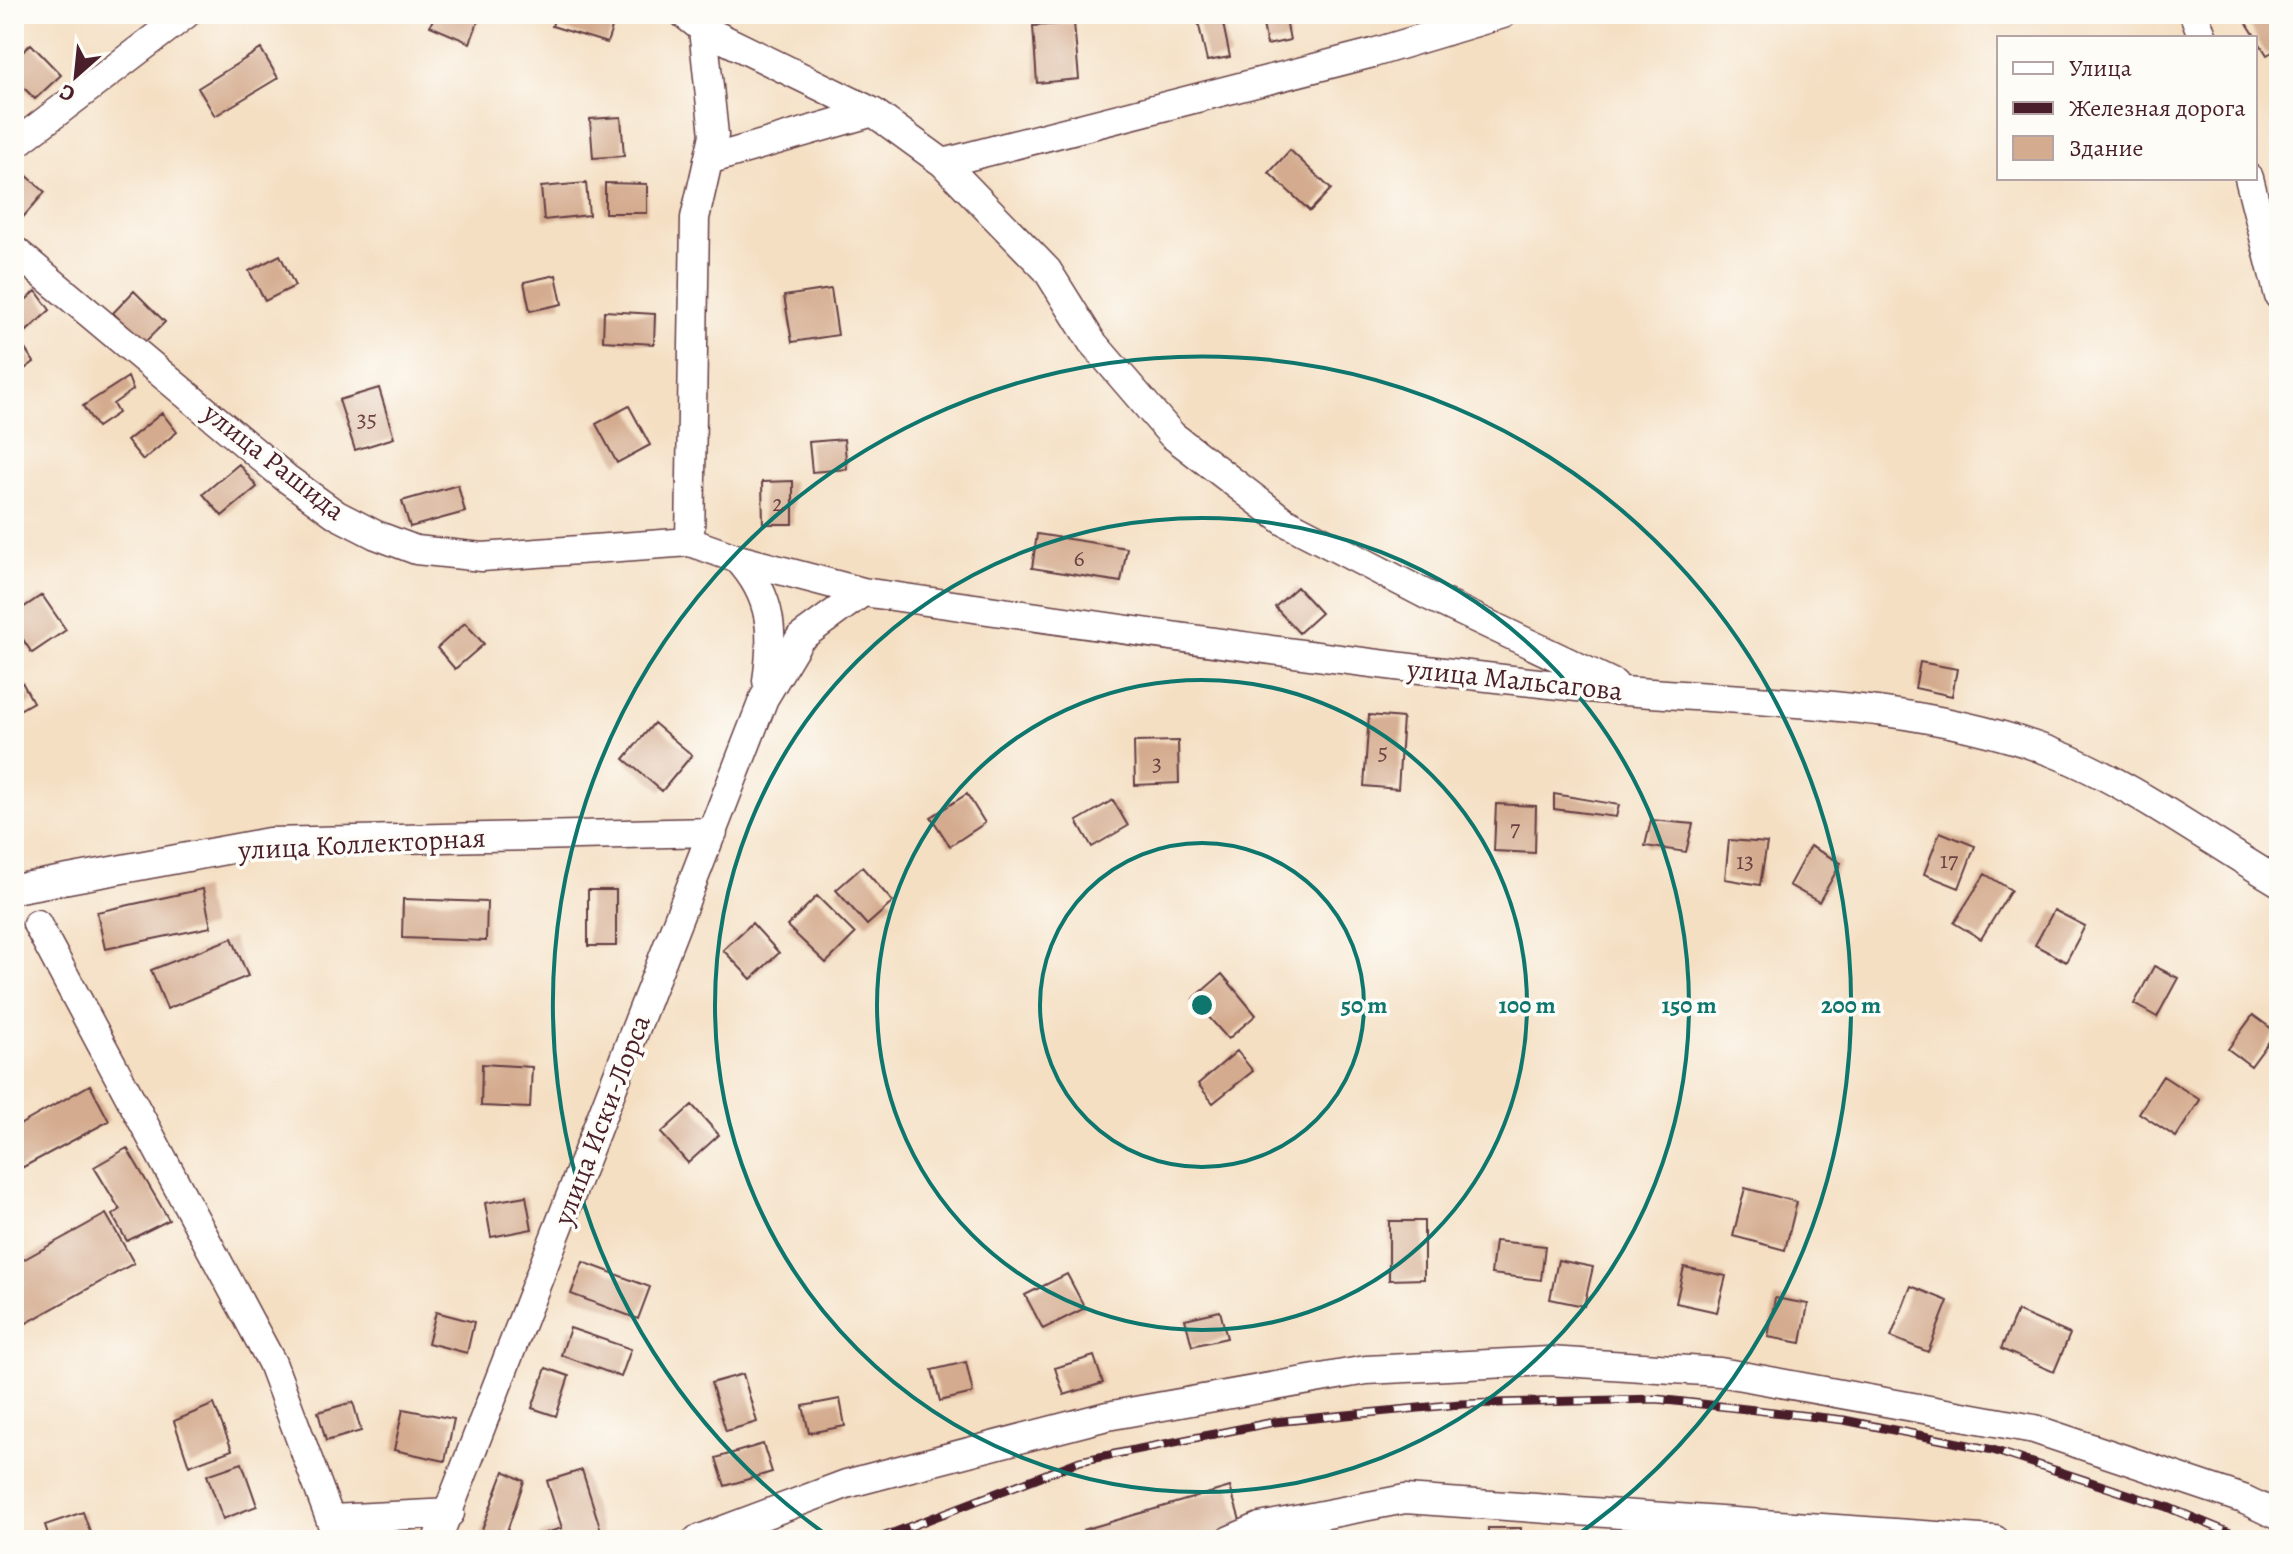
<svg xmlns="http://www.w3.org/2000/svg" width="2293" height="1554" font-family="Alegreya,serif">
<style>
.building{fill:#d4ab8e}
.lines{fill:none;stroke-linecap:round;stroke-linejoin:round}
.minor-casing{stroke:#643c42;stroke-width:31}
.minor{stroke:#fff;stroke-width:28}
.rail-casing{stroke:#4a1f2b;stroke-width:9}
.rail{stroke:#fdfcf7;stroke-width:6;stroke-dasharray:18;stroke-linecap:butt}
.ring{fill:none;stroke:#0f766e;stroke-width:4}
.labels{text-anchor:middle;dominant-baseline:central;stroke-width:7;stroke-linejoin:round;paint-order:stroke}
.number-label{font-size:24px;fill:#6c4244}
.street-label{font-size:28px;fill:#4a1f2b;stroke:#fdfcf7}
.centre{fill:#0f766e;stroke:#fdfcf7;stroke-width:4}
.ring-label{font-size:24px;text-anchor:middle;font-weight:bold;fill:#0f766e;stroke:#fdfcf7;stroke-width:7;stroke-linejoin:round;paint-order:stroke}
</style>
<rect width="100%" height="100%" fill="#fdfcf7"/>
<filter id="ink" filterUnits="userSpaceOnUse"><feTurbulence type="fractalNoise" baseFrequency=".0125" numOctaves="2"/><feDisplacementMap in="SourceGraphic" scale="16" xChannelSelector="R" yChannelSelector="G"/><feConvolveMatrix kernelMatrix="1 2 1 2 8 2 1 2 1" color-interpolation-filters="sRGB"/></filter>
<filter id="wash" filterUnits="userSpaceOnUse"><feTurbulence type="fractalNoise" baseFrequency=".006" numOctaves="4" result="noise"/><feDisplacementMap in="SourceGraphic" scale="32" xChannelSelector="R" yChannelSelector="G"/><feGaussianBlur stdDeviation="1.8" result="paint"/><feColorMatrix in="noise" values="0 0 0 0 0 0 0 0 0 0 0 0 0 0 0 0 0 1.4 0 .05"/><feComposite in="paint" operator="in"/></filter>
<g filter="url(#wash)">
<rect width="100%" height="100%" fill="#f4dfc3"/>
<g id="blocks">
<path class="building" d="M 435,14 L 481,14 L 470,43 L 430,26 Z
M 556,14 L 610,14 L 616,16 L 607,43 L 552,26 Z
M 1211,14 L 1221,14 L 1230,57 L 1207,61 L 1197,17 Z
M 1261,14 L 1285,14 L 1290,40 L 1267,45 Z
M 2255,14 L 2279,14 L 2279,48 L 2267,55 L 2245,20 Z
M 1074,23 L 1079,79 L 1037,83 L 1033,26 Z
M 31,44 L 61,75 L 35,99 L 14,78 L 14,60 Z
M 261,49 L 278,78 L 215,116 L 198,88 Z
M 621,117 L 624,156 L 593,158 L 590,119 Z
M 1290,150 L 1331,189 L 1310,211 L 1269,173 Z
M 14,164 L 45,192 L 18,223 L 14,219 Z
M 586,183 L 589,215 L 544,220 L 541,187 Z
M 605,183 L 647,184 L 647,213 L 605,213 Z
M 280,255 L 295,286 L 265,301 L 249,271 Z
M 556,275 L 562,304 L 530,311 L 524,282 Z
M 831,289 L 838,335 L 792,342 L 784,296 Z
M 36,291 L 50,310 L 18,339 L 34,362 L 14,377 L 14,310 Z
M 134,291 L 165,322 L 144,343 L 113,313 Z
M 604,311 L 655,314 L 654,344 L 603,341 Z
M 128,377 L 133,390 L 113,404 L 118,413 L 97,427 L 83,406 Z
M 379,388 L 394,438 L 355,450 L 339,400 Z
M 629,406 L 650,445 L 617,463 L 596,424 Z
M 162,413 L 177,432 L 143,460 L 127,441 Z
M 844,439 L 847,469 L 812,472 L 809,442 Z
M 239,464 L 257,487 L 222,516 L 203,494 Z
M 793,481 L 793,524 L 763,524 L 762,482 Z
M 458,485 L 465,512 L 410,527 L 402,501 Z
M 1037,534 L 1127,548 L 1121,582 L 1032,568 Z
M 1297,587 L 1321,613 L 1299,633 L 1275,607 Z
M 42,595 L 66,630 L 32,653 L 14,626 L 14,614 Z
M 465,623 L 484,644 L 455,669 L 437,648 Z
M 1920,662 L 1957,669 L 1952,696 L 1915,688 Z
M 22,682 L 33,702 L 14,713 L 14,687 Z
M 1369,715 L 1403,718 L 1398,789 L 1364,786 Z
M 654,723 L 692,755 L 662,791 L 624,759 Z
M 1178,741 L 1179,783 L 1135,785 L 1134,742 Z
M 967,794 L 985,823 L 950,846 L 931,817 Z
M 1554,794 L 1619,805 L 1616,817 L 1554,809 Z
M 1113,800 L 1128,826 L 1092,847 L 1077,821 Z
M 1496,804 L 1536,806 L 1535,853 L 1494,851 Z
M 1651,820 L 1693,824 L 1686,852 L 1645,846 Z
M 1940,832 L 1975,846 L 1959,888 L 1924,874 Z
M 1729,840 L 1767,843 L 1760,885 L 1725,879 Z
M 1810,846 L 1841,863 L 1819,902 L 1789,885 Z
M 862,867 L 893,902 L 867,925 L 836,890 Z
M 1985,874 L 2011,890 L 1981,939 L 1954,923 Z
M 203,889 L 211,927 L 105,949 L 97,912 Z
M 588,890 L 616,890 L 616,946 L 588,946 Z
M 817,896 L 855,934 L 826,963 L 787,926 Z
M 403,899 L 487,902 L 486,941 L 402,938 Z
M 2054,910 L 2085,926 L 2066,962 L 2035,945 Z
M 752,923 L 779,953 L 751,979 L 723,950 Z
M 232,938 L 248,976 L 167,1009 L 151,970 Z
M 2154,966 L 2178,978 L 2157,1017 L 2134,1004 Z
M 1222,974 L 1256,1015 L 1228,1039 L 1193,999 Z
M 2253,1015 L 2276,1032 L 2251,1066 L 2228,1049 Z
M 1237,1051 L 1253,1071 L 1213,1103 L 1198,1084 Z
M 482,1064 L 532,1067 L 530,1108 L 481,1106 Z
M 2163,1076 L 2200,1100 L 2176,1137 L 2139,1113 Z
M 90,1085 L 109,1121 L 14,1172 L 14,1128 Z
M 692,1105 L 719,1135 L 688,1163 L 661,1133 Z
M 127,1148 L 169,1220 L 127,1241 L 112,1215 L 120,1210 L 94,1167 Z
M 1745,1188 L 1797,1202 L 1785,1250 L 1733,1236 Z
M 526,1196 L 532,1229 L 491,1237 L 485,1203 Z
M 106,1214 L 134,1263 L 14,1330 L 14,1265 Z
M 1389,1221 L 1424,1221 L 1424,1279 L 1389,1280 Z
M 1495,1241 L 1545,1246 L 1541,1280 L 1491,1274 Z
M 1558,1260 L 1593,1267 L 1584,1306 L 1550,1299 Z
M 583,1262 L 650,1287 L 638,1319 L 571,1294 Z
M 1684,1267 L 1726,1276 L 1717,1312 L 1676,1303 Z
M 1067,1274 L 1085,1308 L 1043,1329 L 1025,1295 Z
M 1911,1286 L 1948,1301 L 1928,1352 L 1891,1337 Z
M 1775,1298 L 1808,1304 L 1801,1343 L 1768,1337 Z
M 1220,1311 L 1227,1338 L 1192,1346 L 1185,1319 Z
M 2017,1311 L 2070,1334 L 2054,1372 L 2001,1349 Z
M 436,1312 L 474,1322 L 467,1353 L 428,1343 Z
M 570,1328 L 631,1349 L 621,1377 L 561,1355 Z
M 1094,1356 L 1103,1383 L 1064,1395 L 1055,1368 Z
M 966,1362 L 973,1393 L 940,1401 L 932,1370 Z
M 546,1368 L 569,1376 L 556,1416 L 532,1408 Z
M 743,1374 L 757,1422 L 726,1431 L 711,1383 Z
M 840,1399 L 845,1426 L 809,1433 L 803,1406 Z
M 353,1402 L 361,1431 L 326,1441 L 318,1412 Z
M 214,1404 L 232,1450 L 189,1466 L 174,1421 Z
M 403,1409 L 454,1419 L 445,1461 L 394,1450 Z
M 763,1444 L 772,1472 L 725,1486 L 716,1458 Z
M 242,1463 L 257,1506 L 223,1519 L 207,1475 Z
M 582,1470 L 604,1540 L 540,1540 L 539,1535 L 562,1528 L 547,1481 Z
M 504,1471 L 524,1481 L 504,1540 L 478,1540 Z
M 1230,1487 L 1242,1527 L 1198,1540 L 1085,1540 L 1083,1530 Z
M 83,1512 L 93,1540 L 50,1540 L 45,1525 Z
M 1488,1528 L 1521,1528 L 1520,1540 L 1488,1540 Z"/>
</g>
</g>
<g filter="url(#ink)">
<use href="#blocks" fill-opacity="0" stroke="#643c42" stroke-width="2"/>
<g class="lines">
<g class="minor-casing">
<path id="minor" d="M 684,14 L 703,29 L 873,112 L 943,163 L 1047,270 L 1092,342 L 1172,435 L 1284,521 L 1425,594 L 1614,684
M 2194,14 L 2203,38
M 14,145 L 186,14
M 708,160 L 873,112
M 943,163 L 1373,53 L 1503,14
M 2249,178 L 2279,296
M 14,250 L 286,478 L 337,515 L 376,535 L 416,550 L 482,557 L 690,542 L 738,559 L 863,592
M 690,542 L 695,218 L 714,135 L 703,29 L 707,14
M 738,559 C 773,597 774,633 767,681
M 14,889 L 269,842 L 713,832
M 37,924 L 272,1363 L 338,1540
M 332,1519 L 450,1513
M 437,1540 L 764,698 L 800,638 L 863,592 C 1101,626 1338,662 1577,687 C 1734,703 1899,696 2049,751 C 2128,781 2206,839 2279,882
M 697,1540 L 846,1484 L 1107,1416 L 1366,1370 L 1549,1361 L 1720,1372 L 2034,1429 L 2243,1499 L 2279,1516
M 1230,1540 L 1260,1527 L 1405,1499 L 1995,1540"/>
</g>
<use href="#minor" class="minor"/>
<g class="rail-casing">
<path id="rail" d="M 875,1540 L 1080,1461 L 1274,1422 L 1460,1404 L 1657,1399 L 1844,1420 L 1993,1450 L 2167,1507 L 2247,1540"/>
</g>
<use href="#rail" class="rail"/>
</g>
</g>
<g class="ring">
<circle cx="1202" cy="1005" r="162"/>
<circle cx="1202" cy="1005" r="325"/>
<circle cx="1202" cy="1005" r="487"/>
<path d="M834 1540A649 649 0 1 1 1570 1540"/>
</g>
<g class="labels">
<g class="number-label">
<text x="367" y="419">35</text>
<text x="778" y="503">2</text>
<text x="1079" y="558">6</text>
<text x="1383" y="752">5</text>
<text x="1157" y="763">3</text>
<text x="1515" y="828">7</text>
<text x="1949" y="860">17</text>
<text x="1745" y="861">13</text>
</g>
<g class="street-label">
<text transform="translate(274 462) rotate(38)">улица Рашида</text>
<text transform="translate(1515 680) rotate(6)">улица Мальсагова</text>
<text transform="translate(362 844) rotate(-3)">улица Коллекторная</text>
<text transform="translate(602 1120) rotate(-69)">улица Иски-Лорса</text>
</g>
</g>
<circle cx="1202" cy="1005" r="12" class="centre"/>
<g class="ring-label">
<text x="1364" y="1013">50 m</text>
<text x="1527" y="1013">100 m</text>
<text x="1689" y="1013">150 m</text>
<text x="1851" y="1013">200 m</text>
</g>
<rect width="2293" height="1554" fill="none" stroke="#fdfcf7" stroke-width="48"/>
<rect x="1997" y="36" width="260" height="144" fill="#fdfcf7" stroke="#b5a4a5" stroke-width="2"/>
<rect x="2013" y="62" width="40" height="12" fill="#ffffff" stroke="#b5a4a5" stroke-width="2"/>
<text x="2069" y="76" font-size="24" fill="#4a1f2b">Улица</text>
<rect x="2013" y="102" width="40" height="12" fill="#4a1f2b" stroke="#b5a4a5" stroke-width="2"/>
<text x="2069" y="116" font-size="24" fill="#4a1f2b">Железная дорога</text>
<rect x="2013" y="136" width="40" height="24" fill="#d4ab8e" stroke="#b5a4a5" stroke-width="2"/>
<text x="2069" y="156" font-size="24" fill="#4a1f2b">Здание</text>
<g transform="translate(76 76) rotate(207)" stroke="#fdfcf7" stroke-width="6" paint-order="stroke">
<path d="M0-6L14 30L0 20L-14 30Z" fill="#4a1f2b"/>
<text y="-12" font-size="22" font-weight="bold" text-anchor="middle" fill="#4a1f2b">С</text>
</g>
</svg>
